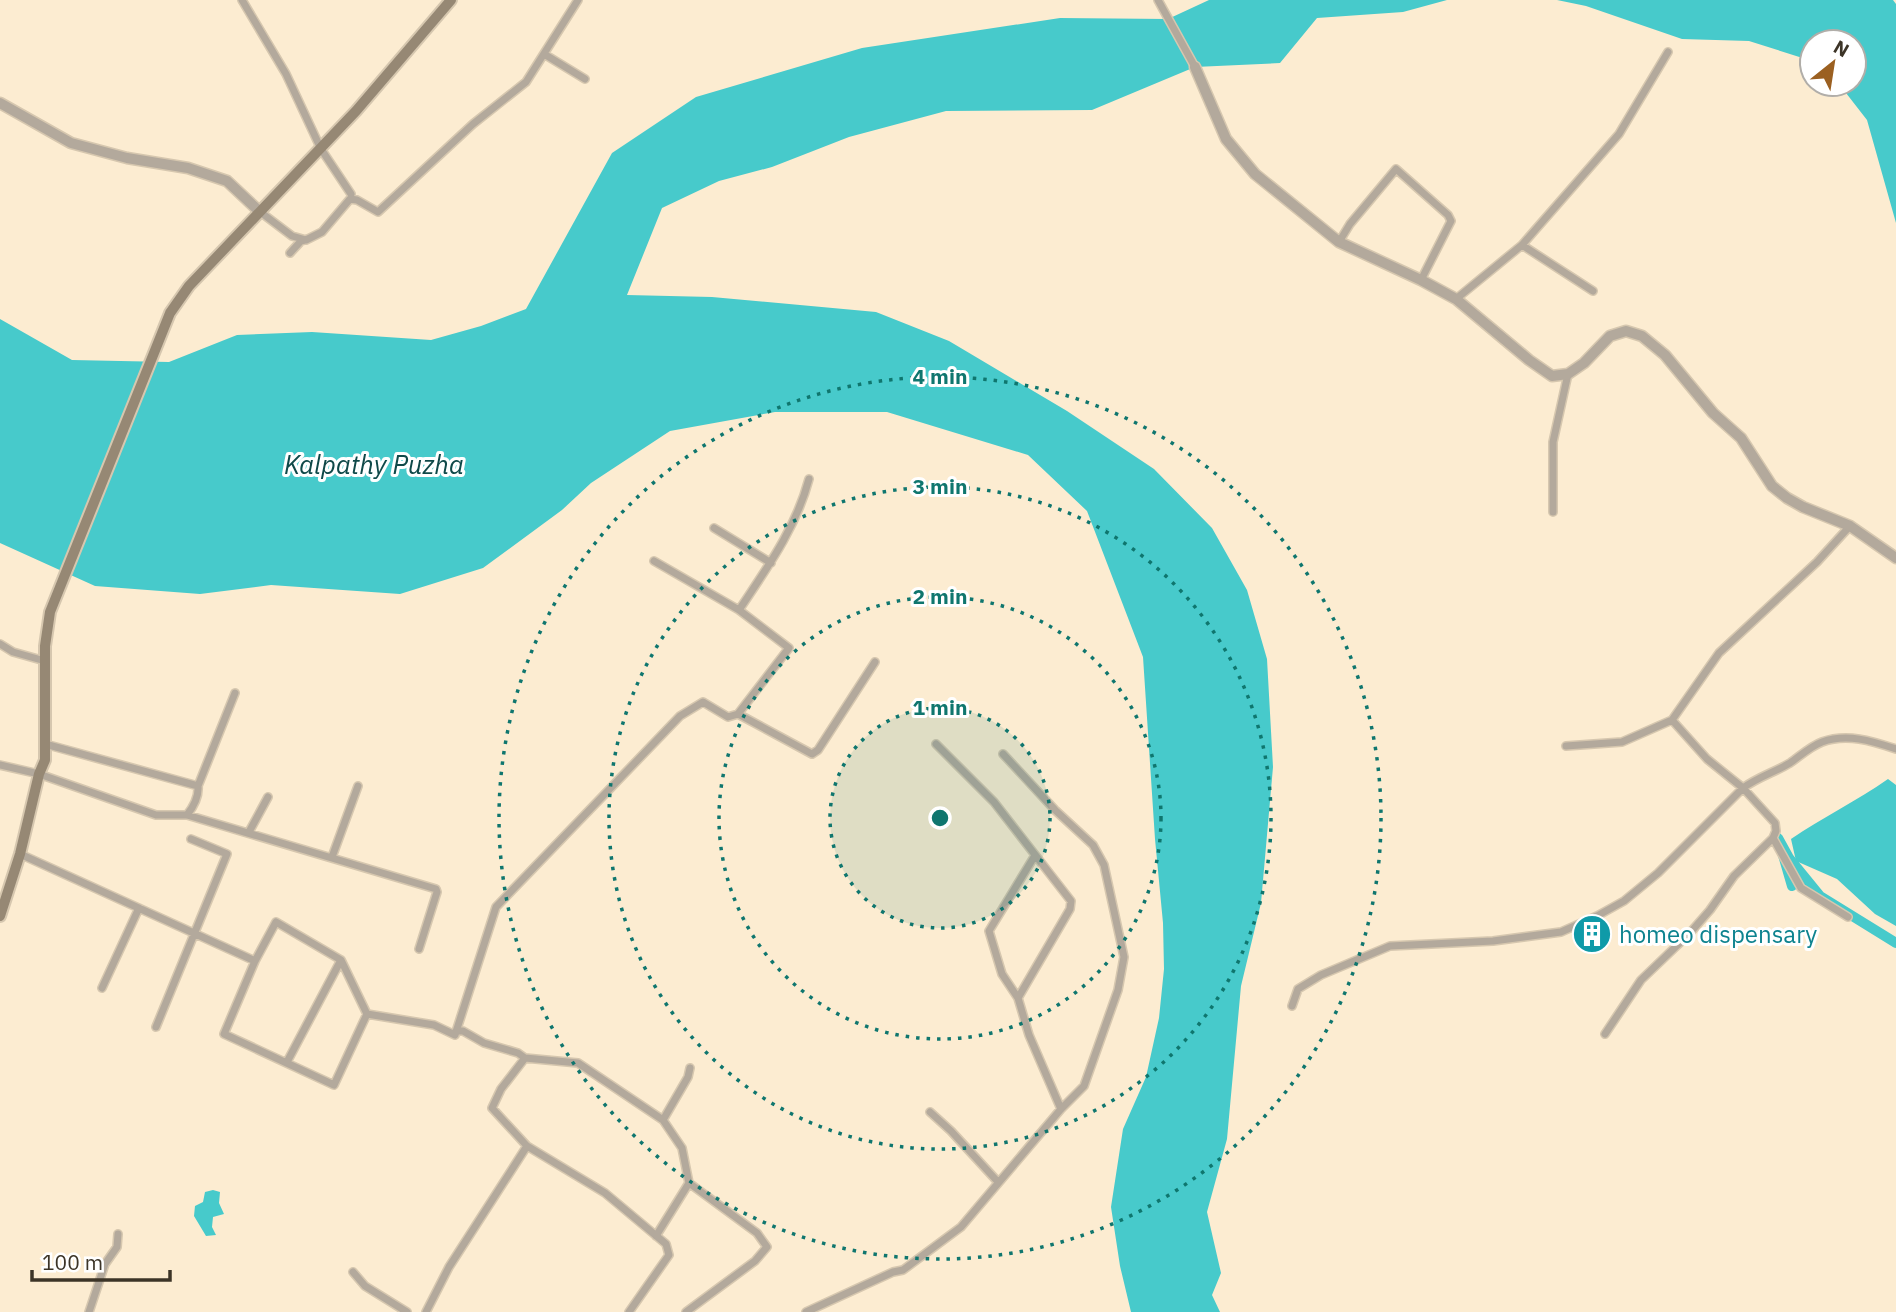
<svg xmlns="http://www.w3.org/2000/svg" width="1896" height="1312" font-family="'IBM Plex Sans',sans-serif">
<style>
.water{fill:#47cacb}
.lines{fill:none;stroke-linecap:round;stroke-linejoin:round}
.canal{stroke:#47cacb;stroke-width:10}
.minor-casing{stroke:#d6c7af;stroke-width:10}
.tertiary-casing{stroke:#d6c7af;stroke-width:13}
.secondary-casing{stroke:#d6c7af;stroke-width:14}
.minor{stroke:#b3a99c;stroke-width:7}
.tertiary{stroke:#b3a99c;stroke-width:10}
.secondary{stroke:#968874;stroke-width:10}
.ring{fill:none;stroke:#0f766e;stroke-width:3.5;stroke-dasharray:3.5 7}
.labels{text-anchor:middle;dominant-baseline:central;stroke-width:6;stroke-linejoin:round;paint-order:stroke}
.culture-label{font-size:24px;fill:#0d838f;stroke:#fff;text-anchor:start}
.water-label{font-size:26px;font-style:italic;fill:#0f4949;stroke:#fff}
.centre{fill:#0f766e;stroke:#fff;stroke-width:3.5}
.ring-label{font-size:21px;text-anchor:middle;font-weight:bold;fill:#0f766e;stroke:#fff;stroke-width:6;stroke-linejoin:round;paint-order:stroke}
</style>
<rect width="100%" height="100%" fill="#fcecd1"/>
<path class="water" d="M 1209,0 L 1447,0 L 1403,12 L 1317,18 L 1280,63 L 1195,67 L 1092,110 L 946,111 L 849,137 L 772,167 L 719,181 L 662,208 L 627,295 L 712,297 L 876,312 L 949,341 L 1067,411 L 1154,469 L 1212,528 L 1247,590 L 1267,659 L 1273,767 L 1261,903 L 1241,986 L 1227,1139 L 1207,1212 L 1221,1273 L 1212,1295 L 1220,1312 L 1131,1312 L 1120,1266 L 1111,1207 L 1123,1129 L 1146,1077 L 1159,1018 L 1164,969 L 1163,923 L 1155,839 L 1143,657 L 1087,511 L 1028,455 L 887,412 L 775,412 L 670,431 L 591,483 L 562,510 L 483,568 L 400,594 L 271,585 L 200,594 L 95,586 L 0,543 L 0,319 L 72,360 L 169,362 L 237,335 L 312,332 L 431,340 L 481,326 L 526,309 L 612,153 L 696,97 L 862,48 L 1060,18 L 1168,19 Z
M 1557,0 L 1893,0 L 1896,4 L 1896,223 L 1867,120 L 1839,84 L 1854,84 L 1854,42 L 1812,42 L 1812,61 L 1749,41 L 1682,39 L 1586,6 Z
M 1888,779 L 1896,785 L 1896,926 L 1875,914 L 1837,879 L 1796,861 L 1791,839 C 1823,817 1857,801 1888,779 Z
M 213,1190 L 220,1192 L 219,1203 L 224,1214 L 213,1217 L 212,1227 L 216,1235 L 206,1236 L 194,1216 L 195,1206 L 203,1202 L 205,1192 Z"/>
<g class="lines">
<path class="canal" d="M 1792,886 L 1778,838 L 1789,858 L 1820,896 L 1896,943"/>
<g class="minor-casing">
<path id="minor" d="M 242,0 L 286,74 L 321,149 L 351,194
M 1158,0 L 1195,67
M 544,54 L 585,79
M 259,211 L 292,236 L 306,240 L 322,232 L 350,199 L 357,200 L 378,212 L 473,124 L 526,82 L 578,0
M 1339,242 L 1350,224 L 1396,169 L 1448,215 L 1451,221 L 1421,280
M 1522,245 L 1593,291
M 290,253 L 301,241 L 305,240
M 1456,299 L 1522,245 L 1619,134 L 1668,52
M 1553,512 L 1553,442 L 1568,374
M 714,528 L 771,563
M 739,610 C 767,568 796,528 809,479
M 0,644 L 13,652 L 45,661
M 738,714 L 812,754 L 818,750 L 875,662
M 45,744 L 198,786
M 936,744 L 994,802 L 1071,901 L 1070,909 L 1018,998
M 1566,746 L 1622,742 L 1672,720 L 1719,653 L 1817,562 L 1850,526
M 0,765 L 39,774 L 156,815 L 187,815 L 436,889 L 437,892 L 419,949
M 187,815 C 194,806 199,797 198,786 L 235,693
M 249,832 L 268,797
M 1773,838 L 1801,888 L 1848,917
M 20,854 L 255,961 L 224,1034 L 334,1085 L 367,1014 L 341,960 L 276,922 L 255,961
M 332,857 L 358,786
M 1034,857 L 989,931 L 1002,974 L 1018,998 L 1029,1035 L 1061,1109
M 102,988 L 139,908
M 1292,1006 L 1298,989 L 1321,975 L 1390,946 L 1493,941 L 1561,932 L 1597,916 L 1624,901 L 1658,873 L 1743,788 C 1758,777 1775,772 1790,763 C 1800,756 1811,746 1822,742 C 1847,733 1872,741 1896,749
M 367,1014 L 434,1025 L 455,1035 L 496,907 L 680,716 L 703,702 L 728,717 L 738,714 L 789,648 L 739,610 L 654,561
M 156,1027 L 227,854 L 191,839
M 456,1031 L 463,1031 L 484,1043 L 518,1053 L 525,1058 L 578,1063 L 663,1120 L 682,1148 L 689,1183 L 656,1236
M 1605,1034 L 1641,980 L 1689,934 L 1710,910 L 1734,876 L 1773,838 L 1776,831 L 1775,823 L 1743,788 L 1707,759 L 1672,720
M 525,1058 L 501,1089 L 492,1108 L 527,1146 L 605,1193 L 666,1244 L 669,1255 L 629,1312
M 287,1062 L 341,960
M 930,1112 L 951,1131 L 998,1182
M 663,1120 L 688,1077 L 690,1068
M 353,1272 L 365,1286 L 407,1312
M 89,1312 L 105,1264 L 117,1247 L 118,1234
M 426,1312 L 449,1267 L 527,1146
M 686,1312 L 755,1261 L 767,1247 L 757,1233 L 689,1183
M 806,1312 L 893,1272 L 903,1270 L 961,1227 L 1061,1109 L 1084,1086 L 1118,990 L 1124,957 L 1104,865 L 1093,845 L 1055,810 L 1003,754"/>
</g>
<g class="tertiary-casing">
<path id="tertiary" d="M 1195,67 L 1226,139 L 1255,174 L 1339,242 L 1421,280 L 1456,299 L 1529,360 L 1552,376 L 1568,374 L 1584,363 L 1610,336 L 1626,331 L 1642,336 L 1665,355 L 1713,413 L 1741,438 L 1772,486 L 1787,498 L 1803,507 L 1850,526 L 1896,558
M 0,103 L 71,143 L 127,158 L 188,168 L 227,181 L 259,211"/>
</g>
<g class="secondary-casing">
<path id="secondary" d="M 0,916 L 20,854 L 39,774 L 45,760 L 45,646 L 50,612 L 170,313 L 189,286 L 356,111 L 451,0"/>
</g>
<use href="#minor" class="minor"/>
<use href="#tertiary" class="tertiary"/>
<use href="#secondary" class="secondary"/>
</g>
<circle cx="940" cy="818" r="110" fill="#0f766e" fill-opacity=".12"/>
<g class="ring">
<circle cx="940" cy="818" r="110"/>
<circle cx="940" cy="818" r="221"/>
<circle cx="940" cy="818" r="331"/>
<circle cx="940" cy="818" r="441"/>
</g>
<defs>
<g id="building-disc" transform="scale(2.0125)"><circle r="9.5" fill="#0f9aa8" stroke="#fff"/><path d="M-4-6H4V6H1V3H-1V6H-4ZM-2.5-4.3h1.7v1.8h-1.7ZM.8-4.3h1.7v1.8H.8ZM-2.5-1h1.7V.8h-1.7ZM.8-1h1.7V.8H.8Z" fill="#fff"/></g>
</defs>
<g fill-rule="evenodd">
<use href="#building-disc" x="1592" y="934"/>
</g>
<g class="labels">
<g class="culture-label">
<text x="1619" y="934">homeo dispensary</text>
</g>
<g class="water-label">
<text x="374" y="464">Kalpathy Puzha</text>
</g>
</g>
<circle cx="940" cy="818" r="10" class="centre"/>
<g class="ring-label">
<text x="940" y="384">4 min</text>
<text x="940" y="494">3 min</text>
<text x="940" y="604">2 min</text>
<text x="940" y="715">1 min</text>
</g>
<g transform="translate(1833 63) rotate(30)"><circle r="33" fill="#ffffff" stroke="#b1aea9" stroke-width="2"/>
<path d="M0-5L12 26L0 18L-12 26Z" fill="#9b6021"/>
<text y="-10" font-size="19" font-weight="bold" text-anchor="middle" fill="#3c3427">N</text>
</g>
<path d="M32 1270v10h138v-10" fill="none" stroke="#3c3427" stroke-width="3.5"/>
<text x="42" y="1270" font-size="21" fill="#3c3427" stroke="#ffffff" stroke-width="5" paint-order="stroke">100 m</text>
</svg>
